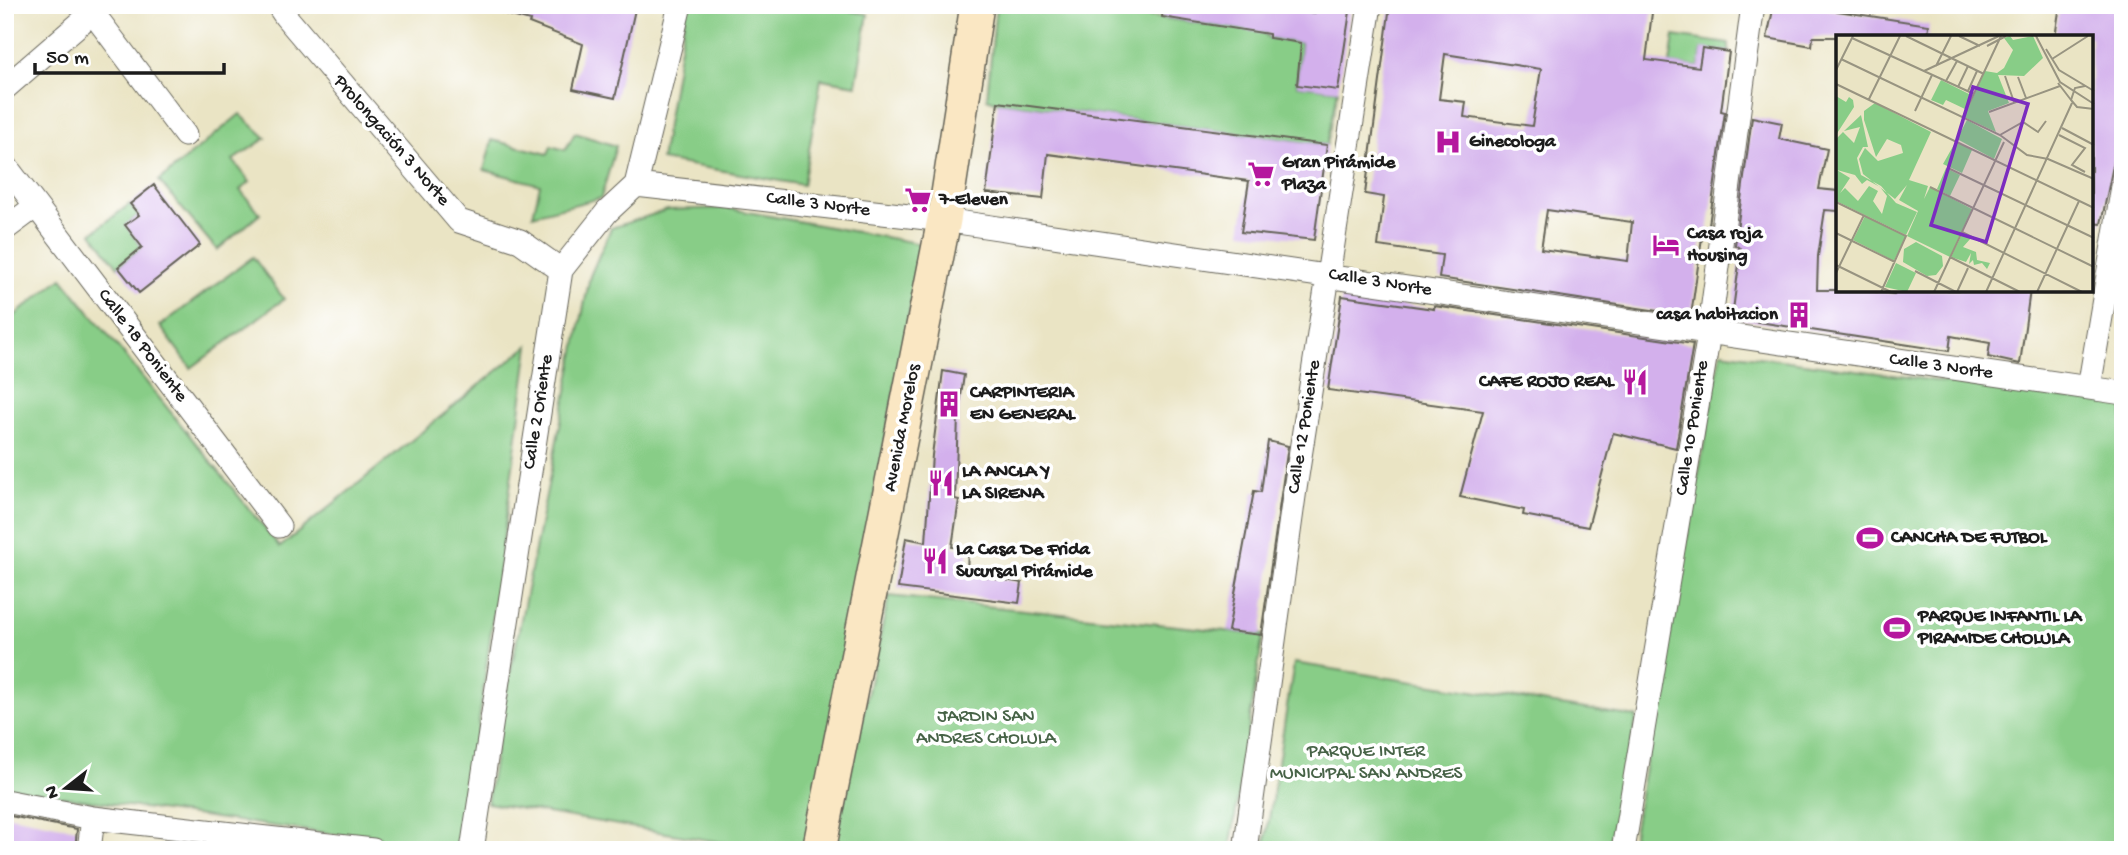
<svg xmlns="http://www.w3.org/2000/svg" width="2128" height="855" font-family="'Gochi Hand',sans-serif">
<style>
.green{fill:#88cd87;stroke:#527452;stroke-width:2}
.building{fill:#d3b0ec;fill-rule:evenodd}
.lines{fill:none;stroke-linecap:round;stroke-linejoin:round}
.street-casing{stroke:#646257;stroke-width:25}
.secondary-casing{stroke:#646257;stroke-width:36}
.street{stroke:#fff;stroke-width:23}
.secondary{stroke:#fae7c3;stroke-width:33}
.labels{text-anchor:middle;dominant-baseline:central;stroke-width:7;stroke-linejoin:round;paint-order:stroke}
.street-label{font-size:19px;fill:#1c1c1c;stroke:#fff}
.poi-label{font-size:19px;font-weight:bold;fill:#1c1c1c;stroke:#fff;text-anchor:start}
.park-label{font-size:19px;fill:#476347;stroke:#fff}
.inset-road{fill:none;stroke:#989481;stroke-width:2}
.view{fill:#7b2cbf;fill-opacity:0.15;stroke:#7b2cbf;stroke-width:3.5}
.inset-edge{fill:none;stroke:#1c1c1c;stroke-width:3.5}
</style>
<rect width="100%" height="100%" fill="#fff"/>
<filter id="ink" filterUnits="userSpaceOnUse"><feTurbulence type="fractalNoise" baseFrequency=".0143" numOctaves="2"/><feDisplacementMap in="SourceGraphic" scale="14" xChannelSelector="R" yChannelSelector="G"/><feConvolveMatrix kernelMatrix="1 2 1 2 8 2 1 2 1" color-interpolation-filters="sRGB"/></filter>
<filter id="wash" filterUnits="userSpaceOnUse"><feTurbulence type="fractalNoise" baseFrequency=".00686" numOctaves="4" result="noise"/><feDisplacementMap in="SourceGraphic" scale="28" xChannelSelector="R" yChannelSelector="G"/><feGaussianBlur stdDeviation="1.57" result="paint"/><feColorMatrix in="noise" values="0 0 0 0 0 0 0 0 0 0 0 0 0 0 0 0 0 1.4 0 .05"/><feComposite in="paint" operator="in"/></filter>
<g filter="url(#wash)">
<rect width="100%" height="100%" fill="#eae4c4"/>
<path class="green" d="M 687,5 L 818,5 L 868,14 L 856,85 L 821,79 L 803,185 L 661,160 Z
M 996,5 L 1069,5 L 1263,32 L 1269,38 L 1301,43 L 1297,85 L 1338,90 L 1327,145 L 998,102 L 987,98 Z
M 1250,5 L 1316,5 L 1315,13 Z
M 1674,36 L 1729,44 L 1729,52 L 1702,49 L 1699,67 L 1670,64 Z
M 240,114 L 266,138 L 233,160 L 250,182 L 240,190 L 260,214 L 217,250 L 159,181 Z
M 575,133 L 616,146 L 601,198 L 533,215 L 540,185 L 484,170 L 492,140 L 548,154 L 551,146 L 565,150 Z
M 130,204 L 139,215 L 126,225 L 142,247 L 118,267 L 92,233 Z
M 726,208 L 922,244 L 808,850 L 767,850 L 487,803 L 502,714 L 590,276 L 611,228 L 667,210 Z
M 253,257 L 284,299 L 191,368 L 160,326 Z
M 62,278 L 280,547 L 529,345 L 462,850 L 448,850 L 5,789 L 5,323 Z
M 1721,352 L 2123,406 L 2123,850 L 1630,850 Z
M 889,596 L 1263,635 L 1230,850 L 833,850 Z
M 1294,663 L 1637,717 L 1608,850 L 1264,850 Z"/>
<g id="blocks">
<path class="building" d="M 495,5 L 636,5 L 615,98 L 573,89 L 583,44 L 529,23 L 530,21 L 494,11 Z
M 1163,5 L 1252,5 L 1315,13 L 1316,5 L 1351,5 L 1338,90 L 1297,85 L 1301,43 L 1269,38 L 1269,34 L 1162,17 Z
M 1390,5 L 1653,5 L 1646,60 L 1699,67 L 1702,48 L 1729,52 L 1721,111 L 1725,112 L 1708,232 L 1703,230 L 1691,316 L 1439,278 L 1442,255 L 1378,246 L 1384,197 L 1365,194 ZM 1445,54 L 1541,69 L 1532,126 L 1464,117 L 1466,102 L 1439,99 ZM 1547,210 L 1632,222 L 1628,261 L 1541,249 Z
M 1774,5 L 1812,5 L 1811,7 L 1929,25 L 1928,37 L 1813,37 L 1812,46 L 1767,38 Z
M 2060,5 L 2093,8 L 2093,5 L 2123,5 L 2123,117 L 2101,224 L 2091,223 L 2091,37 L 2055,37 Z
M 998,102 L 1327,145 L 1314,240 L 1241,232 L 1249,181 L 1048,154 L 1043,199 L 986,193 Z
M 1752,117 L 1782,123 L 1779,139 L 1827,149 L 1819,189 L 1838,191 L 1838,211 L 1825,210 L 1818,256 L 1817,290 L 1867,290 L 1894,294 L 1894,290 L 2030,290 L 2020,364 L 1988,357 L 1990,343 L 1951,336 L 1949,351 L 1732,318 L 1741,249 L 1735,245 Z
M 154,185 L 200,245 L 139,293 L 118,267 L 142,247 L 125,225 L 139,215 L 130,204 Z
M 1342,296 L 1434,309 L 1434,306 L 1693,344 L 1676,448 L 1613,433 L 1588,527 L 1523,515 L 1524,510 L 1460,497 L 1483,411 L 1328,390 Z
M 943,371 L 964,375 L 958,417 L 955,499 L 959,500 L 952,547 L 968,550 L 967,573 L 1022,583 L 1019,603 L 898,588 L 906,538 L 926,542 L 932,455 Z
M 1268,441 L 1288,446 L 1261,635 L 1228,631 L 1254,491 L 1261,492 Z
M 5,815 L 77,829 L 75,850 L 5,850 Z"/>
</g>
</g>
<g filter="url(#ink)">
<use href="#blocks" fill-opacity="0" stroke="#646257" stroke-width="2"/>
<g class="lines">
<g class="street-casing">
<path id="street" d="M 87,5 L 185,135
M 278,5 L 286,17 L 459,221 L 520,241 L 561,270
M 5,88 L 92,13 L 94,5
M 5,165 L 279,526
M 636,185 L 944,220 L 2123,393
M 5,229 L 36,206
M 2089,388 L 2123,186
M 5,801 L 93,818 L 373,850
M 89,850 L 93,818
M 472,850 L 561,270 L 607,212 L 636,185 L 680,5
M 1245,850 L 1295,489 L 1370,5
M 1623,850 L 1709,334 L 1753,5"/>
</g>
<g class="secondary-casing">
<path id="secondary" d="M 819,850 L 944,220 L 977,5"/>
</g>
<use href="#street" class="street"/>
<use href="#secondary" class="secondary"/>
</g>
</g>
<defs>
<g id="hospital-bare" transform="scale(2.1)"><path d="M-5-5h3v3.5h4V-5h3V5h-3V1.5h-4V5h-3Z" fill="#b5179e" stroke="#fff" stroke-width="2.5" paint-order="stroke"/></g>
<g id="supermarket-bare" transform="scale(2.1)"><path d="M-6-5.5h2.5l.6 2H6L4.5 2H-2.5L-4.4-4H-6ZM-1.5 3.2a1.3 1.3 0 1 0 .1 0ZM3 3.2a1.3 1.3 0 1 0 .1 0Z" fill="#b5179e" stroke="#fff" stroke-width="2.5" paint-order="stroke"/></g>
<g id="hotel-bare" transform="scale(2.1)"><path d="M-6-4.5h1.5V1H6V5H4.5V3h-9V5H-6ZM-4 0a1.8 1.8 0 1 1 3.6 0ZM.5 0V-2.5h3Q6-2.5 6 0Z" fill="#b5179e" stroke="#fff" stroke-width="2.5" paint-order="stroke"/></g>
<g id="building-bare" transform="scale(2.1)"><path d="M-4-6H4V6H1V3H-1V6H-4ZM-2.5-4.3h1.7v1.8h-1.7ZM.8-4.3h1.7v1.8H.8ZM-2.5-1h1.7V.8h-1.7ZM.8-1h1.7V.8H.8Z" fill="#b5179e" stroke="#fff" stroke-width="2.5" paint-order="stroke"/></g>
<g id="restaurant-bare" transform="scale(2.1)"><path d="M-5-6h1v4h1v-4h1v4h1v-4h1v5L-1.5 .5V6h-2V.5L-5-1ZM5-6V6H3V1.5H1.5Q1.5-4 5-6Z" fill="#b5179e" stroke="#fff" stroke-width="2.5" paint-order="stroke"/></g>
<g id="stadium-bare" transform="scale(2.1)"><path d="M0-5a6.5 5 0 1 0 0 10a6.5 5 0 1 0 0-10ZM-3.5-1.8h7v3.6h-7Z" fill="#b5179e" stroke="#fff" stroke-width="2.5" paint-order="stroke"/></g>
</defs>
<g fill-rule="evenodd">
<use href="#hospital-bare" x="1448" y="142"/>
<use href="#supermarket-bare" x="1261" y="174"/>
<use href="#supermarket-bare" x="918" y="200"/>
<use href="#hotel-bare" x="1666" y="245"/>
<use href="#building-bare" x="1799" y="315"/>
<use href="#restaurant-bare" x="1635" y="382"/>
<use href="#building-bare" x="949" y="404"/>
<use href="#restaurant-bare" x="941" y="483"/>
<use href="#stadium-bare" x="1870" y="538"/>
<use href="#restaurant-bare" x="935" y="561"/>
<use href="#stadium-bare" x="1897" y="628"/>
</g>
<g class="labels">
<g class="street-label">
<text transform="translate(391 141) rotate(49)">Prolongación 3 Norte</text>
<text transform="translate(818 205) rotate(7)">Calle 3 Norte</text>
<text transform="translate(1380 283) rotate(9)">Calle 3 Norte</text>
<text transform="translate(142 346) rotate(53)">Calle 18 Poniente</text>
<text transform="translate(1941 367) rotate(8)">Calle 3 Norte</text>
<text transform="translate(539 412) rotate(-81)">Calle 2 Oriente</text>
<text transform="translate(1305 427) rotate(-81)">Calle 12 Poniente</text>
<text transform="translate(903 428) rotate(-79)">Avenida Morelos</text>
<text transform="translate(1693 428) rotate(-81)">Calle 10 Poniente</text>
</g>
<g class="poi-label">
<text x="1469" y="142">Ginecologa</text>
<text x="1282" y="163">Gran Pirámide<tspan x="1282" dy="22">Plaza</tspan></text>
<text x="939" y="200">7-Eleven</text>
<text x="1687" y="234">Casa roja<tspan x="1687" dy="22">Housing</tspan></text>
<text x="1778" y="315" text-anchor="end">casa habitacion</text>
<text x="1614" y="382" text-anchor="end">CAFE ROJO REAL</text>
<text x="970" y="393">CARPINTERIA<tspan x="970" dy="22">EN GENERAL</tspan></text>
<text x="962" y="472">LA ANCLA Y<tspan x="962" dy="22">LA SIRENA</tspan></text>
<text x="1891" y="538">CANCHA DE FUTBOL</text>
<text x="956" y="550">La Casa De Frida<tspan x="956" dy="22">Sucursal Pirámide</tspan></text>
<text x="1918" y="617">PARQUE INFANTIL LA<tspan x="1918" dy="22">PIRAMIDE CHOLULA</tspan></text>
</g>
<g class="park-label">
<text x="986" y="717">JARDIN SAN<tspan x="986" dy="22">ANDRES CHOLULA</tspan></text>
<text x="1366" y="752">PARQUE INTER<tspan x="1366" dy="22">MUNICIPAL SAN ANDRES</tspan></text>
</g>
</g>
<g transform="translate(1836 35)">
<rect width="257" height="257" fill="#eae4c4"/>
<path d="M 174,1 L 177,5 L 197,1 L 207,23 L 188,41 L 162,40 L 173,68 L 152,76 L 160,97 L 128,82 L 149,36 L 161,38 L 168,33 L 177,15 L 168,3 ZM 105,45 L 135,60 L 129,74 L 110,65 L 107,70 L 95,65 ZM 0,61 L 10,67 L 13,62 L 17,65 L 18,72 L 0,100 ZM 39,68 L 95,97 L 73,145 L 92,151 L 88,164 L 94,152 L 136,174 L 114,222 L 71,201 L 82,176 L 63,165 L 71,150 L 59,164 L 27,139 L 23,124 L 29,113 L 42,126 L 67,118 L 65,110 L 51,104 L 40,122 L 28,85 L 28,76 ZM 25,80 L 32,112 L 27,112 L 21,123 L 25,140 L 45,151 L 60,168 L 81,177 L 70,200 L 0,166 L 0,104 L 7,97 L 18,108 L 24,92 L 8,96 ZM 1,135 L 19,140 L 26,149 L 31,145 L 44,152 L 51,161 L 46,179 L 37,166 L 42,156 L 33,151 L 22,166 L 9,153 L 4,158 L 14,143 ZM 131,85 L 166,104 L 158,124 L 121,104 ZM 120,106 L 136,115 L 126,138 L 107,129 ZM 110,133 L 124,140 L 114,161 L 101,154 ZM 29,181 L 70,201 L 58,226 L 17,205 ZM 126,199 L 135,203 L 127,212 L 140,217 L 141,225 L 154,228 L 151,234 L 146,228 L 138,230 L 137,225 L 133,229 L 135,218 L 130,227 L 115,222 ZM 80,207 L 106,221 L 107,231 L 100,240 L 91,241 L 67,227 L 68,214 ZM 60,228 L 80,238 L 71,257 L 49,252 Z" fill="#88cd87" fill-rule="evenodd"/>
<path class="inset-road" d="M 70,1 L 148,39M 123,1 L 144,11M 200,1 L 224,47 L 258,69M 16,3 L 138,59M 151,11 L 170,1M 210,14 L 223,35 L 258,56M 5,24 L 164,100 L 191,120 L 212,124 L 258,144M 216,24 L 252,1M 100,31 L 115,1M 0,35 L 17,1M 88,36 L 163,1M 169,41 L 178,67M 182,42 L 190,63M 110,46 L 121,26M 222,48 L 235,65M 0,49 L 258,173M 249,51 L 239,53 L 235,65 L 241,72 L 258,74M 122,52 L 132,31M 132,56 L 141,36M 33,64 L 64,1M 79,76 L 96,40M 153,77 L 224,51M 127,82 L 165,1M 226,93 L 258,110M 164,100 L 187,87 L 202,97 L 210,86M 223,100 L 249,113 L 236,130 L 249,137M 112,133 L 258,203M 94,152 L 258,232M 0,167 L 70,201 L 45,257M 126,197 L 246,257M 0,198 L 59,227M 114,222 L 184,257M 0,230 L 55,257M 79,236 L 120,257M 0,238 L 28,180M 98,257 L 168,107M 121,257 L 132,233M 150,257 L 236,68M 201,257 L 243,166"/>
<path class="view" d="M 137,52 L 192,69 L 150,207 L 95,190 Z"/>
<rect width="257" height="257" class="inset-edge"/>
</g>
<rect width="2128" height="855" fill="none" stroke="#fff" stroke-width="28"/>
<g transform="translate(66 788) rotate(253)" stroke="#ffffff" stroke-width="5" paint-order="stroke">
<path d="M0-5L12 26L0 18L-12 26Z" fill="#1c1c1c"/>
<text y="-10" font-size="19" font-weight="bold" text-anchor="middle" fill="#1c1c1c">N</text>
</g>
<path d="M35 63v10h189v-10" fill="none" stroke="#1c1c1c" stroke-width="3.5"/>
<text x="46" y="63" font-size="21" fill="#1c1c1c" stroke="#ffffff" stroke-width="5" paint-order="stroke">50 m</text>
</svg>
